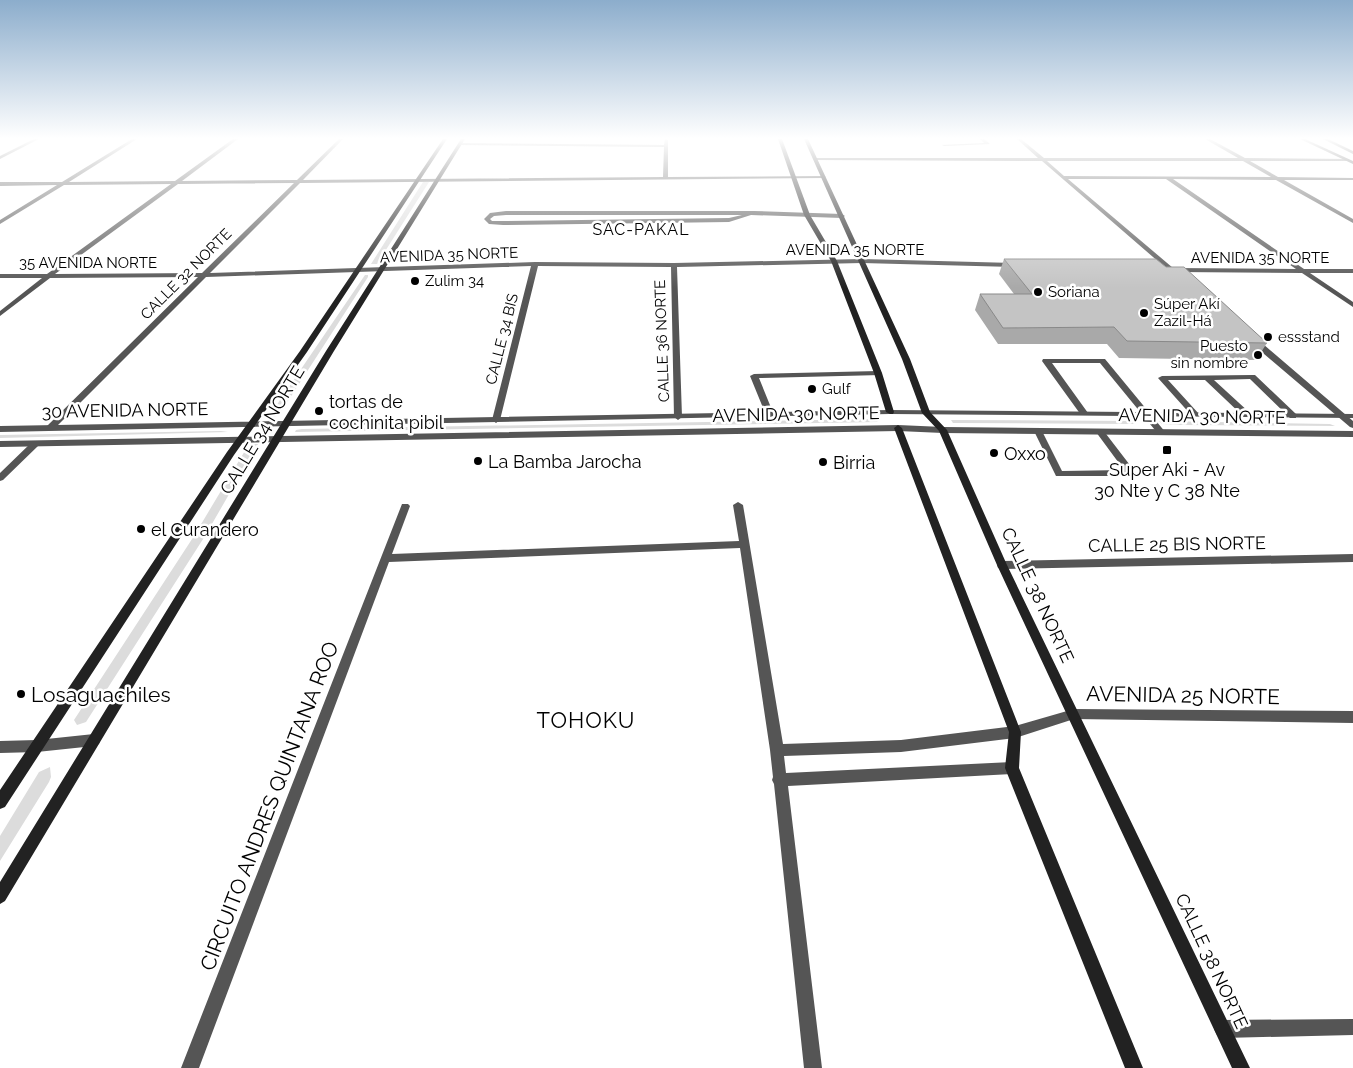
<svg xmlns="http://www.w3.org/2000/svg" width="1353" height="1068" font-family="Raleway,sans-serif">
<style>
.green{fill:#dcdcdc}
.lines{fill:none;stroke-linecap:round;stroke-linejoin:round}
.service{fill:#555;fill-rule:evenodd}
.minor{fill:#555;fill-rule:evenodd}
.tertiary{fill:#555;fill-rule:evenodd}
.secondary{fill:#222;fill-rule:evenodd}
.wall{fill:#a9a9a9}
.building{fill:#c4c4c4;stroke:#898989}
.poi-dot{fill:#000;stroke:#fff;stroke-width:2}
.labels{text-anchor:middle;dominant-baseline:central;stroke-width:5;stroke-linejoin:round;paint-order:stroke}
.far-street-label{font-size:15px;fill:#000;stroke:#fff}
.far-poi-label{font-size:15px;fill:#000;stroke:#fff;text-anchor:start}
.far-neighbourhood-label{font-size:16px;letter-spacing:1px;fill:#000;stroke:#fff}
.poi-label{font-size:18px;fill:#000;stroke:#fff;text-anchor:start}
.street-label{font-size:18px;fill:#000;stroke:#fff}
.near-poi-label{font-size:21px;fill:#000;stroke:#fff;text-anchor:start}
.near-street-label{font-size:21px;fill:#000;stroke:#fff}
.near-neighbourhood-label{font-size:22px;letter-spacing:1px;fill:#000;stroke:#fff}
</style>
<rect width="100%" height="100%" fill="#fff"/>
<path class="green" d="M 423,182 L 429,182 L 377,264 L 371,264 Z
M 365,275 L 368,275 L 368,277 L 279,415 L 274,417 L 271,414 L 280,400 Z
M 875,419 L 878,422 L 295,432 L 296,430 L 302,429 Z
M 951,420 L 1132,421 L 1135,423 L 1133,424 L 953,423 Z
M 1159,421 L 1330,424 L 1335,426 L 1180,425 L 1162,424 Z
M 221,431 L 228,432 L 0,438 L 0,435 Z
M 249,444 L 258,444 L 205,536 L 86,722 L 77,725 L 74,720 L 194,536 Z
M 50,767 L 51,777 L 49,782 L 0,861 L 0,836 L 39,772 Z"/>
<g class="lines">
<path class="service" d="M 980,139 L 984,139 L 990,144 L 944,146 L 942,145 L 984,143 Z
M 1043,359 L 1105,359 L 1166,433 L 1165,435 L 1159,435 L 1100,363 L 1052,363 L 1088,413 L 1087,415 L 1081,415 L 1042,361 Z
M 878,371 L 882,373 L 881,375 L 759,378 L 774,415 L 770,417 L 766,415 L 750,376 L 754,374 Z
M 1252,375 L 1255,375 L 1296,414 L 1296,418 L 1290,418 L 1250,379 L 1214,380 L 1250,413 L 1251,415 L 1247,417 L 1244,417 L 1205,380 L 1168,380 L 1199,414 L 1195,416 L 1192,416 L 1158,378 L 1162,376 Z
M 1038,428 L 1042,431 L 1062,471 L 1124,470 L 1096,432 L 1100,429 L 1103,430 L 1136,473 L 1131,476 L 1056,476 L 1034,431 Z"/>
<path class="minor" d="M 34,139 L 39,139 L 0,159 L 0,156 Z
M 132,139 L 137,139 L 69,182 L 175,181 L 233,139 L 238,139 L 182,181 L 297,180 L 339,139 L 343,139 L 303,180 L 663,177 L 664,147 L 460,145 L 458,144 L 460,143 L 664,145 L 665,139 L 668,140 L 668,177 L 824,176 L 826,177 L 824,178 L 300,183 L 210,273 L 535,262 L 674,263 L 862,259 L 1014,263 L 1017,265 L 1014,267 L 862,263 L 677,267 L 682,417 L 678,420 L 674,417 L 671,267 L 538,266 L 500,420 L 496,423 L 492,420 L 531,266 L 206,277 L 53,430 L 47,430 L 47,426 L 198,277 L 50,278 L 0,316 L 0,311 L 42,278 L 0,278 L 0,274 L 47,274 L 171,184 L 64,185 L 0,224 L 0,220 L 57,185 L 0,186 L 0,182 L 62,182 ZM 294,183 L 202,273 L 55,274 L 178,184 Z
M 1017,139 L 1021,139 L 1044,158 L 1238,158 L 1205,139 L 1210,139 L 1245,158 L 1348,159 L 1346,161 L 1250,161 L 1278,177 L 1353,178 L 1353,180 L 1284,180 L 1353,219 L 1353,223 L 1276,180 L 1173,179 L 1304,269 L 1353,269 L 1353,273 L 1310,273 L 1353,302 L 1353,307 L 1302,273 L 1177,272 L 1180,275 L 1175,276 L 1042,161 L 816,160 L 814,159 L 816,158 L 1038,158 ZM 1047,161 L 1243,161 L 1271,177 L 1064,176 ZM 1068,179 L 1166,179 L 1296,269 L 1173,268 Z
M 506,211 L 754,211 L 842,214 L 845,216 L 842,218 L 751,215 L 729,222 L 503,225 L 489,224 L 484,219 L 490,213 ZM 506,215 L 742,215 L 729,218 L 503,221 L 492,221 L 490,219 L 494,216 Z
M 1250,338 L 1256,338 L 1353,421 L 1353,428 L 1350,427 L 1250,342 Z
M 35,441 L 39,444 L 38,446 L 3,480 L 0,481 L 0,473 L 32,442 Z
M 738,502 L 743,505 L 783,744 L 901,740 L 1015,726 L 1074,709 L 1353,711 L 1353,723 L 1074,719 L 1015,738 L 901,752 L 784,756 L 786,773 L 1012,762 L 1017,764 L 1019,768 L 1017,772 L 1012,774 L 788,786 L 822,1068 L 804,1068 L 774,784 L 772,780 L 773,777 L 770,750 L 740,548 L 389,562 L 199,1068 L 181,1068 L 402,504 L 408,504 L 410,506 L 392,554 L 739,541 L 733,505 Z
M 1353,554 L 1353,562 L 1002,569 L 998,568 L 997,565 L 998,562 L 1002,561 Z
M 94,734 L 99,736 L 100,740 L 99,744 L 94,746 L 37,752 L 0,753 L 0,741 L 37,740 Z
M 1353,1019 L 1353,1035 L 1223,1038 L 1217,1035 L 1214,1029 L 1217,1023 L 1223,1020 Z"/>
<path class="tertiary" d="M 890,410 L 1353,414 L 1353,418 L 890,414 L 0,432 L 0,426 Z
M 898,425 L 943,427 L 1353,431 L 1353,437 L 943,433 L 898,431 L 0,447 L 0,441 Z"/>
<path class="secondary" d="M 443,139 L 447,139 L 307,352 L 234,455 L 5,807 L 0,809 L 0,790 L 227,452 L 300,351 Z
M 461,139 L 465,139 L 334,351 L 5,901 L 0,904 L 0,882 L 326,351 Z
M 778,139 L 782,139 L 810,215 L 837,261 L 882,373 L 894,412 L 893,414 L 890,414 L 886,412 L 874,373 L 831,261 L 804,215 Z
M 804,139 L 808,139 L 910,359 L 930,412 L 947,430 L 1007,565 L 1250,1068 L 1232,1068 L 997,565 L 939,431 L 922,413 L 902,359 Z
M 1300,139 L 1305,139 L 1353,161 L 1353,164 Z
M 1323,139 L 1328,139 L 1353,151 L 1353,154 Z
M 898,425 L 902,428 L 1021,732 L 1019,768 L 1143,1068 L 1125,1068 L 1005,768 L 1009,732 L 894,428 Z"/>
</g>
<path class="wall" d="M 1004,259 L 1166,267 L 1267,343 L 1256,360 L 1119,358 L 1107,344 L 998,344 L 975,310 L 980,294 L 1014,294 L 999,274 Z"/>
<path class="building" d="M 1004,259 L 1156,259 L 1166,267 L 1184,267 L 1267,343 L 1127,341 L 1114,327 L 1003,328 L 980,294 L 1032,294 Z"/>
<linearGradient id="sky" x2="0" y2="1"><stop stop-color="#8cadcc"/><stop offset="0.48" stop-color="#fff"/><stop offset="1" stop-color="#fff" stop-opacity="0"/></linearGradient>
<rect width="1353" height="288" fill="url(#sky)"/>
<g class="poi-dot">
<circle cx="415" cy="281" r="5"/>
<circle cx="1038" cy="292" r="5"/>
<circle cx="1144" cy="313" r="5"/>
<circle cx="1268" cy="337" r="5"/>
<circle cx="1258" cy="355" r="5"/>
<circle cx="812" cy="389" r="5"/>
<circle cx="319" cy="411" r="5"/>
<rect x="1162" y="445" width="10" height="10" rx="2.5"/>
<circle cx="994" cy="453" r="5"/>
<circle cx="478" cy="461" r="5"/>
<circle cx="823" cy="462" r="5"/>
<circle cx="141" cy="529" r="5"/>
<circle cx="21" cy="694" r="5"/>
</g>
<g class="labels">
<g class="far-street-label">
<text x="855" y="250">AVENIDA 35 NORTE</text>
<text transform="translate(449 255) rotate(-2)">AVENIDA 35 NORTE</text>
<text x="1260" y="258">AVENIDA 35 NORTE</text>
<text x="88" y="263">35 AVENIDA NORTE</text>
<text transform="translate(186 274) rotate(-45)">CALLE 32 NORTE</text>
<text transform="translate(502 339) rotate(-76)">CALLE 34 BIS</text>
<text transform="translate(662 341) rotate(-92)">CALLE 36 NORTE</text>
</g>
<g class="far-poi-label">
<text x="425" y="281">Zulim 34</text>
<text x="1048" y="292">Soriana</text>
<text x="1154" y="304">Súper Akí<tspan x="1154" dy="17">Zazil-Há</tspan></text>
<text x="1278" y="337">essstand</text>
<text x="1248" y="346" text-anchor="end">Puesto<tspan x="1248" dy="17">sin nombre</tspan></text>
<text x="822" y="389">Gulf</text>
</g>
<g class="far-neighbourhood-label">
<text x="641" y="229">SAC-PAKAL</text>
</g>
<g class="poi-label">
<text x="329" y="401">tortas de<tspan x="329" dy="21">cochinita pibil</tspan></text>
<text x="1004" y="453">Oxxo</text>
<text x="488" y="461">La Bamba Jarocha</text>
<text x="833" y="462">Birria</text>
<text x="1167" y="469" text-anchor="middle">Super Aki - Av<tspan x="1167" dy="21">30 Nte y C 38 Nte</tspan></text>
<text x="151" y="529">el Curandero</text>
</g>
<g class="street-label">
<text transform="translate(125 410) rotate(-1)">30 AVENIDA NORTE</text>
<text transform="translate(796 414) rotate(-1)">AVENIDA 30 NORTE</text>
<text transform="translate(1202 416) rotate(1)">AVENIDA 30 NORTE</text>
<text transform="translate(262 430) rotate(-59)">CALLE 34 NORTE</text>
<text transform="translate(1177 544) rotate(-1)">CALLE 25 BIS NORTE</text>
<text transform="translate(1038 595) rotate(65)">CALLE 38 NORTE</text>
<text transform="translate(1212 961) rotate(65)">CALLE 38 NORTE</text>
</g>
<g class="near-poi-label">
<text x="31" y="694">Losaguachiles</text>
</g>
<g class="near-street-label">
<text transform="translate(1183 695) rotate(1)">AVENIDA 25 NORTE</text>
<text transform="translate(269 806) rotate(-69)">CIRCUITO ANDRES QUINTANA ROO</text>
</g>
<g class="near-neighbourhood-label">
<text x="586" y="720">TOHOKU</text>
</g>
</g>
</svg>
